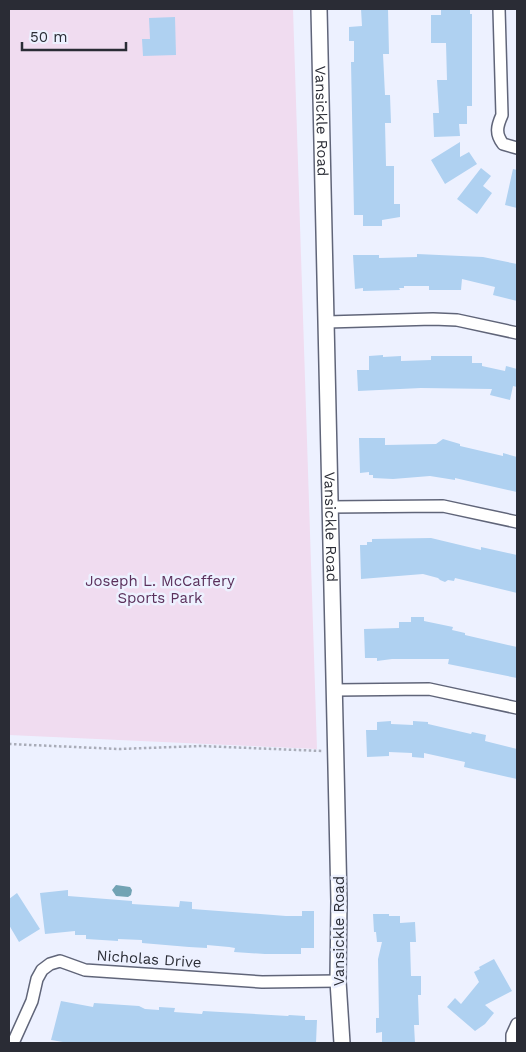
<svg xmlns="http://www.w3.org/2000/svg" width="526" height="1052" font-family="'Work Sans',sans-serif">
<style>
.green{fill:#f0dcf0}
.water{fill:#72a3b4}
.building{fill:#afd1f1}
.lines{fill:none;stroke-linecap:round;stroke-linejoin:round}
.minor-casing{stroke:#606579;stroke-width:14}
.tertiary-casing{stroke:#606579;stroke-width:18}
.path{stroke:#a9acb8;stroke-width:2.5;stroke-dasharray:2.5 2.5;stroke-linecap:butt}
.minor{stroke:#fff;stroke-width:11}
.tertiary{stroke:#fff;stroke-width:15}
.labels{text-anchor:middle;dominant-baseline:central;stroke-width:5;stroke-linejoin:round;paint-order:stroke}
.street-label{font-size:15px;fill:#2a2c35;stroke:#edf1ff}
.park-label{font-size:15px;fill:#5a305b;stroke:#edf1ff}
</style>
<rect width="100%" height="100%" fill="#edf1ff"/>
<path class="green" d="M 9,9 L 293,9 L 317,749 L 9,735 Z"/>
<path class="water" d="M 116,885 L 130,887 L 132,890 L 131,895 L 128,897 L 116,896 L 112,890 Z"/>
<path class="building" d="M 361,9 L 388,9 L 389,54 L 383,54 L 385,95 L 390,95 L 391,123 L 385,123 L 386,166 L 394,166 L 394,204 L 400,204 L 400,217 L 382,220 L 382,226 L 363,226 L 363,215 L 354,215 L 351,62 L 354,62 L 354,41 L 349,41 L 349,27 L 362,26 Z
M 441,9 L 470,9 L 470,14 L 472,14 L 472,106 L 467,106 L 467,124 L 459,124 L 460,136 L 434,137 L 433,113 L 439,113 L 437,80 L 447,80 L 446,43 L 431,43 L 431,15 L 441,15 Z
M 175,17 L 176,55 L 143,56 L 142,39 L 150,39 L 149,18 Z
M 460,142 L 460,157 L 469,152 L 477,164 L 445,184 L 431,160 Z
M 481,168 L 491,176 L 483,186 L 492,193 L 477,214 L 457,199 Z
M 513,169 L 517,170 L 517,208 L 505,205 Z
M 417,254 L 483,257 L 517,264 L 517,301 L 493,295 L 495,287 L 462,279 L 461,290 L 429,290 L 429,286 L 404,286 L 404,288 L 399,288 L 400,290 L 363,291 L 363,288 L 355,289 L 353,255 L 379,255 L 379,258 L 417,257 Z
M 383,355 L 383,357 L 401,356 L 401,361 L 431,360 L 431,356 L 472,356 L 472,363 L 482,363 L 482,366 L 505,371 L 506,366 L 517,369 L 517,387 L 513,386 L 510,400 L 490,395 L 492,389 L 421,388 L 358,391 L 357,370 L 369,370 L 369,356 Z
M 359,438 L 385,438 L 385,445 L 436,444 L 443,439 L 460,444 L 460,446 L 503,456 L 503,453 L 517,457 L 517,492 L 455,478 L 455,480 L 430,476 L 393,479 L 373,478 L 373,475 L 369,475 L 369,472 L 360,473 Z
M 431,538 L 481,550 L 481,547 L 517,555 L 517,593 L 455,578 L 454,581 L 448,580 L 445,582 L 440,580 L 438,578 L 423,574 L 361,579 L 360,545 L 367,545 L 367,542 L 372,542 L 372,539 Z
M 411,617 L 424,617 L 424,621 L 453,627 L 452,630 L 465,633 L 465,635 L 517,647 L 517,678 L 448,664 L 449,659 L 392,659 L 377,661 L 377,658 L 365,658 L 364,629 L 399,628 L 399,622 L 411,622 Z
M 391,721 L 391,724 L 413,725 L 413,721 L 428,722 L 428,724 L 471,734 L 472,732 L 486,735 L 485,741 L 517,749 L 517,779 L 464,767 L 465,762 L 424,753 L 424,758 L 412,757 L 412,753 L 389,752 L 389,756 L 367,757 L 366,730 L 377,730 L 377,722 Z
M 68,890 L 68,896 L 132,901 L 132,904 L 179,907 L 180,901 L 192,902 L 192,909 L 286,916 L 302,916 L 302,911 L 314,911 L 314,948 L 301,948 L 301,954 L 265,954 L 234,952 L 235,948 L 229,947 L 207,945 L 207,948 L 189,947 L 142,943 L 142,940 L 118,939 L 118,941 L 86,939 L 86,935 L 75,935 L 75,931 L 45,934 L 40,893 Z
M 17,893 L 40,929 L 19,942 L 9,925 L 9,899 Z
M 373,914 L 389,914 L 389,916 L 400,916 L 400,923 L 415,922 L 416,942 L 410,942 L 411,976 L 421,976 L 421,995 L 418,995 L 419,1025 L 414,1025 L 415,1043 L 382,1043 L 382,1032 L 376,1033 L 376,1018 L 379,1018 L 378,959 L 382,942 L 377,942 L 376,932 L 374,932 Z
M 494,959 L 512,991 L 485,1005 L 494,1013 L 485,1024 L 475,1031 L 447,1007 L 455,998 L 461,1004 L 479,982 L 474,972 L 480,969 L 479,967 Z
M 61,1001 L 93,1007 L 94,1003 L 139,1006 L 145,1009 L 159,1010 L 159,1007 L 175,1008 L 174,1012 L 202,1014 L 203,1011 L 288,1016 L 289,1015 L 305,1016 L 305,1020 L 317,1020 L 316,1043 L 69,1043 L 51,1040 Z"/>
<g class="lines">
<g class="minor-casing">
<path id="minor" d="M 499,9 L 502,115 C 497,126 495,134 503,144 L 517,148
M 327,322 L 433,319 L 457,320 L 517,333
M 329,507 L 443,506 L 517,522
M 335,690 L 429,689 L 517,708
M 13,1043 L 32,1001 L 37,979 L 42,970 L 50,964 L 60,961 L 85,970 L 262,982 L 338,981
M 512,1043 L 512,1035 L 517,1024"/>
</g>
<g class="tertiary-casing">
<g id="tertiary">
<path id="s1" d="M 319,9 L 339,901 L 338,981 L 342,1043"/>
</g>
</g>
<path class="path" d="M 9,744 L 119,749 L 201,746 L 322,751"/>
<use href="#minor" class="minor"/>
<use href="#tertiary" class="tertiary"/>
</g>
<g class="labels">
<g class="street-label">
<text stroke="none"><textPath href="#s1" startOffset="112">Vansickle Road</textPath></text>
<text stroke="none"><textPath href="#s1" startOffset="518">Vansickle Road</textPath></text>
<text transform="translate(339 931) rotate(-90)">Vansickle Road</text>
<text transform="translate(149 959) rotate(4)">Nicholas Drive</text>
</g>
<g class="park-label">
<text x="160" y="581">Joseph L. McCaffery<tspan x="160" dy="17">Sports Park</tspan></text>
</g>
</g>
<rect width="526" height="1052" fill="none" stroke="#2a2c35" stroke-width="20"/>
<path d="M22 42v8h104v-8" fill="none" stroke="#2a2c35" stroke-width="2.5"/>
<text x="30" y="42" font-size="15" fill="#2a2c35" stroke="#edf1ff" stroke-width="4" paint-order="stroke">50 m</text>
</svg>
